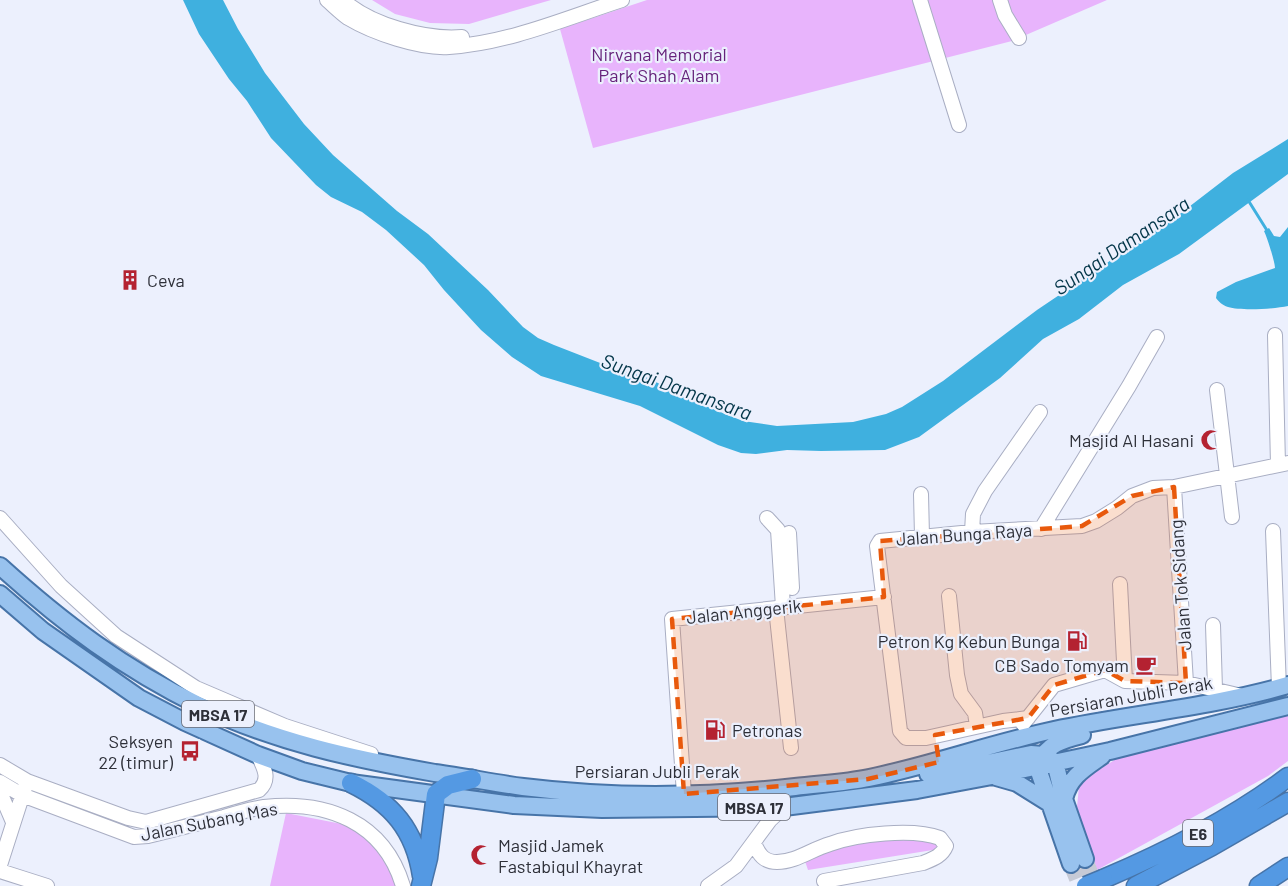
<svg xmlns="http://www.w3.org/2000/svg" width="1288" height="886" font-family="Barlow,sans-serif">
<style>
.green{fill:#e8b4fc}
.water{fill:#3fb0df}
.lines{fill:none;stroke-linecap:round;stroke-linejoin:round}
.stream{stroke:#3fb0df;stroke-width:3}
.major-tunnel{stroke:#c6cad6;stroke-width:16;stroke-dasharray:16 8;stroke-linecap:butt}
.minor-casing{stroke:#a9aec3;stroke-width:16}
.major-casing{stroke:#4774a8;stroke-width:20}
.highway-casing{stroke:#4774a8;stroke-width:21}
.minor{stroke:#fff;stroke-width:14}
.major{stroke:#98c2ee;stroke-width:16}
.highway{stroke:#5499e3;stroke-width:18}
.highway-bridge-casing{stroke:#4774a8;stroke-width:21;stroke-linecap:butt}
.highway-bridge{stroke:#5499e3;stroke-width:18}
.marked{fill:#e8590c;fill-opacity:0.2;stroke:#e8590c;stroke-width:4.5;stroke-dasharray:12 8;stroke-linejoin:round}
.labels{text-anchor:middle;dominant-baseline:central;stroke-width:4.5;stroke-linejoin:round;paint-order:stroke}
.shield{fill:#ecf0fd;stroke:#676a74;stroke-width:1.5}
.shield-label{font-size:16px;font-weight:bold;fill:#2e3039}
.park-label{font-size:18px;fill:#66237b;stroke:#ecf0fd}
.poi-label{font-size:18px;fill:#2e3039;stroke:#ecf0fd;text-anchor:end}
.street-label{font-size:18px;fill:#2e3039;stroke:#ecf0fd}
.water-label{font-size:20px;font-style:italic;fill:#023548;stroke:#ecf0fd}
</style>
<rect width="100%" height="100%" fill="#ecf0fd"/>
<path class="green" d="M 372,0 L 551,0 L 469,24 L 430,23 L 395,14 Z
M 647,0 L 1107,0 L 1012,41 L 593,148 L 560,29 Z
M 1288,715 L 1288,761 L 1268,776 L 1097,870 L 1077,807 L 1079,786 L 1097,771 L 1124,754 Z
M 286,813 L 352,826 L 378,849 L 395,879 L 396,886 L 270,886 Z
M 909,833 L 937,841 L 939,849 L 808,870 L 805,861 L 838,844 Z"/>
<path class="water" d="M 183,0 L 223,0 L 238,29 L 265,73 L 304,124 L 333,155 L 397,211 L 428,234 L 488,290 L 523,327 L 538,338 L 554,345 L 613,368 L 647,377 L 676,393 L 725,414 L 743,421 L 777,426 L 853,422 L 886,414 L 902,407 L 943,381 L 1037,310 L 1181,213 L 1233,173 L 1288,139 L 1288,174 L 1179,254 L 1123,285 L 1079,319 L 1043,339 L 1000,378 L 919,437 L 885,450 L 821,451 L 787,450 L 756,454 L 741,453 L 718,445 L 640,406 L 541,376 L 512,357 L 481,330 L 444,290 L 424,265 L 386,230 L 362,212 L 331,197 L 316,185 L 271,138 L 247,101 L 229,79 L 199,34 Z
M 1288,227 L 1288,306 C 1274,309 1241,311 1228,307 C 1222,305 1219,302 1216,298 L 1217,292 L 1236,282 L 1275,268 C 1275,262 1267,237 1264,231 L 1269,228 L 1274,236 L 1280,237 Z"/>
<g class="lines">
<path class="stream" d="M 1248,200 L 1268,232"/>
<path class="major-tunnel" d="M 1085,859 L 1095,886
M 1071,864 L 1080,886"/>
<g class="minor-casing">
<path id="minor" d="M 327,0 C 334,6 341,13 348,18 C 373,33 420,49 449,47 C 509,43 566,18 622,0
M 343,0 C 370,25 426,40 462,37
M 920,0 L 959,125
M 1000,0 L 1005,15 L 1019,38
M 1275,335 L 1278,465
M 1217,390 L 1232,517
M 1174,487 L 1186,683
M 921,494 L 922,536
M 0,518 L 61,586 L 116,636 L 196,688 L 285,726 L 371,754
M 767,518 L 778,530 L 783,607
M 1041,529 L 1129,386 L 1157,337
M 1273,531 L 1279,688
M 972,532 L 973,514 L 985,491 L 1040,412
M 789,533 L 792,588
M 1120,584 L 1125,681
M 949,596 L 957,675 L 961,694 L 975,713 L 977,726
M 776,608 L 791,748
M 1213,625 L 1215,689
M 1028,718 L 1003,721 L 926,738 L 906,738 L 900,731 L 877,546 L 880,541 L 972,532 L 1082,526 L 1096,521 L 1117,508 L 1132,496 L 1153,488 L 1174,487 L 1288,463
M 1023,724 L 1054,685 L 1105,670 L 1125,681 L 1186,683 L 1242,696
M 0,765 L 27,781 L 128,818 L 146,822 L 259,790 C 271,779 264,768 258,755
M 0,782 L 22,795 L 134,837 L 148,836 C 173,830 199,823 224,817 C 237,813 251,809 264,807 C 327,800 384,822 403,886
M 0,792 L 13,822
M 684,794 L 672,619 L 884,597
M 754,843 C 759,855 764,862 777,862 C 796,862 812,849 830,844 C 857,834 913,828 940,838 L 946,846 C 942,856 933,859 923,863 L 824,881
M 0,865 L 25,787
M 0,871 L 47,886
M 708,886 L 736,866 L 770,820 L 784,807"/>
</g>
<g class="major-casing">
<path id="major" d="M 0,566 C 64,624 123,668 200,706 C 275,742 354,759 435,773 C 464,777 494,783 523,787 C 612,798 705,797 795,787 C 819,784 845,783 869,778 C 932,765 992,743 1054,730 C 1131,714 1212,707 1288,685
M 0,594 L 43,631 L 139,698 L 185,722 L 258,755 L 302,771 L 351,783 L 514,805 L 602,809 L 784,807 L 917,790 L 992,776 L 1110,751 L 1288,706
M 1055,762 L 1064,799 L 1085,859
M 1038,764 C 1047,744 1062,740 1082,735
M 1037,766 L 1071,864
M 928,774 L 950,771 L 1031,754 L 1043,755 L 1055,762
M 996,777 L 1017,783 L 1049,803
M 1064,799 C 1069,777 1085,768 1102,756"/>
</g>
<g class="highway-casing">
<path id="highway" d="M 351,783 C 392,803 415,830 422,876
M 1103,879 C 1167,852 1232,819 1288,777
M 421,886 L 428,858 L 436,794 L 448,785 L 472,779
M 1136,886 L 1212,846 L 1288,802
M 1259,886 L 1288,867"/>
</g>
<use href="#minor" class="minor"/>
<use href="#major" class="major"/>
<use href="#highway" class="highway"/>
<g class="highway-bridge-casing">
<path id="highway-bridge" d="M 1086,886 L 1103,879"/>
</g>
<use href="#highway-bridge" class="highway-bridge"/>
</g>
<path class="marked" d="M 1174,487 L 1186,683 L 1125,681 L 1105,670 L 1054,685 L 1028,718 L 935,735 L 939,762 L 868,779 L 684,794 L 672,619 L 884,597 L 880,541 L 1082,526 L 1132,496 Z"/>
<defs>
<g id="building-bare" transform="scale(1.62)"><path d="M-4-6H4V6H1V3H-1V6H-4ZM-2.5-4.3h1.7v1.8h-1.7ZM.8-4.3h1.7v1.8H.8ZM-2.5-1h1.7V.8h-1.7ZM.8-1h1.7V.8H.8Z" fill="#b42231" stroke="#ecf0fd" stroke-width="2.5" paint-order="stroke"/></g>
<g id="mosque-bare" transform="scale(1.62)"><path d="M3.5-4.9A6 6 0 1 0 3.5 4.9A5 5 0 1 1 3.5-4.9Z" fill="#b42231" stroke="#ecf0fd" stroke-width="2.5" paint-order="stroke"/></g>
<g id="fuel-bare" transform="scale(1.62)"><path d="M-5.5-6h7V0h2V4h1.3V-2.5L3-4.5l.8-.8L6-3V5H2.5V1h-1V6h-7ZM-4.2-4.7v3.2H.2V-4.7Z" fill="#b42231" stroke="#ecf0fd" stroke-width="2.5" paint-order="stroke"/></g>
<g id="cafe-bare" transform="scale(1.62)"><path d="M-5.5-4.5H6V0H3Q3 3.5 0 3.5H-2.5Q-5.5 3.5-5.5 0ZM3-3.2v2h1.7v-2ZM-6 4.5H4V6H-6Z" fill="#b42231" stroke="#ecf0fd" stroke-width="2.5" paint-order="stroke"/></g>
<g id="bus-bare" transform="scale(1.62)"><path d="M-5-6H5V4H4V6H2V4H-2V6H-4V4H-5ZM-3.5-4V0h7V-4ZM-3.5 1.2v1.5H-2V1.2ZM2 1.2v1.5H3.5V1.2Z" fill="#b42231" stroke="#ecf0fd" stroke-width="2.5" paint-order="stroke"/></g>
</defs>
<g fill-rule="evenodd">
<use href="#building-bare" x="130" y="280"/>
<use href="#mosque-bare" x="1211" y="440"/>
<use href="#fuel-bare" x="1077" y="641"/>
<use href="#cafe-bare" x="1146" y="665"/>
<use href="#fuel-bare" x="715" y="730"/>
<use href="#bus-bare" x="190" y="751"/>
<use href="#mosque-bare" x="481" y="855"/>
</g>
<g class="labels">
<g class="shield">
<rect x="182" y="701" width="72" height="26" rx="4.5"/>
<rect x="718" y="794" width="72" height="26" rx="4.5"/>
<rect x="1183" y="820" width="30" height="26" rx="4.5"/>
</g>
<g class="shield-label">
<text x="218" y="714">MBSA 17</text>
<text x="754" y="807">MBSA 17</text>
<text x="1198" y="833">E6</text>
</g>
<g class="park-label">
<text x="659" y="54">Nirvana Memorial<tspan x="659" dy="21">Park Shah Alam</tspan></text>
</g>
<g class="poi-label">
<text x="147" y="280" text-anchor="start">Ceva</text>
<text x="1194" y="440">Masjid Al Hasani</text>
<text x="1060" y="641">Petron Kg Kebun Bunga</text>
<text x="1129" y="665">CB Sado Tomyam</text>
<text x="732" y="730" text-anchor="start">Petronas</text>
<text x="173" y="741">Seksyen<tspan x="173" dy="21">22 (timur)</tspan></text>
<text x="498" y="845" text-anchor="start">Masjid Jamek<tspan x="498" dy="21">Fastabiqul Khayrat</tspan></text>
</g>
<g class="street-label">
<text transform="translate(964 534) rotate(-4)">Jalan Bunga Raya</text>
<text transform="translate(1180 585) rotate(-94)">Jalan Tok Sidang</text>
<text transform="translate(744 611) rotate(-6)">Jalan Anggerik</text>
<text transform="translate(1131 696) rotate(-10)">Persiaran Jubli Perak</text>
<text x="657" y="771">Persiaran Jubli Perak</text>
<text transform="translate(209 821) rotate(-11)">Jalan Subang Mas</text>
</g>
<g class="water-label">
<text transform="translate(1121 245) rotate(-34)">Sungai Damansara</text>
<text transform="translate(677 386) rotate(20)">Sungai Damansara</text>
</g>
</g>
</svg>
